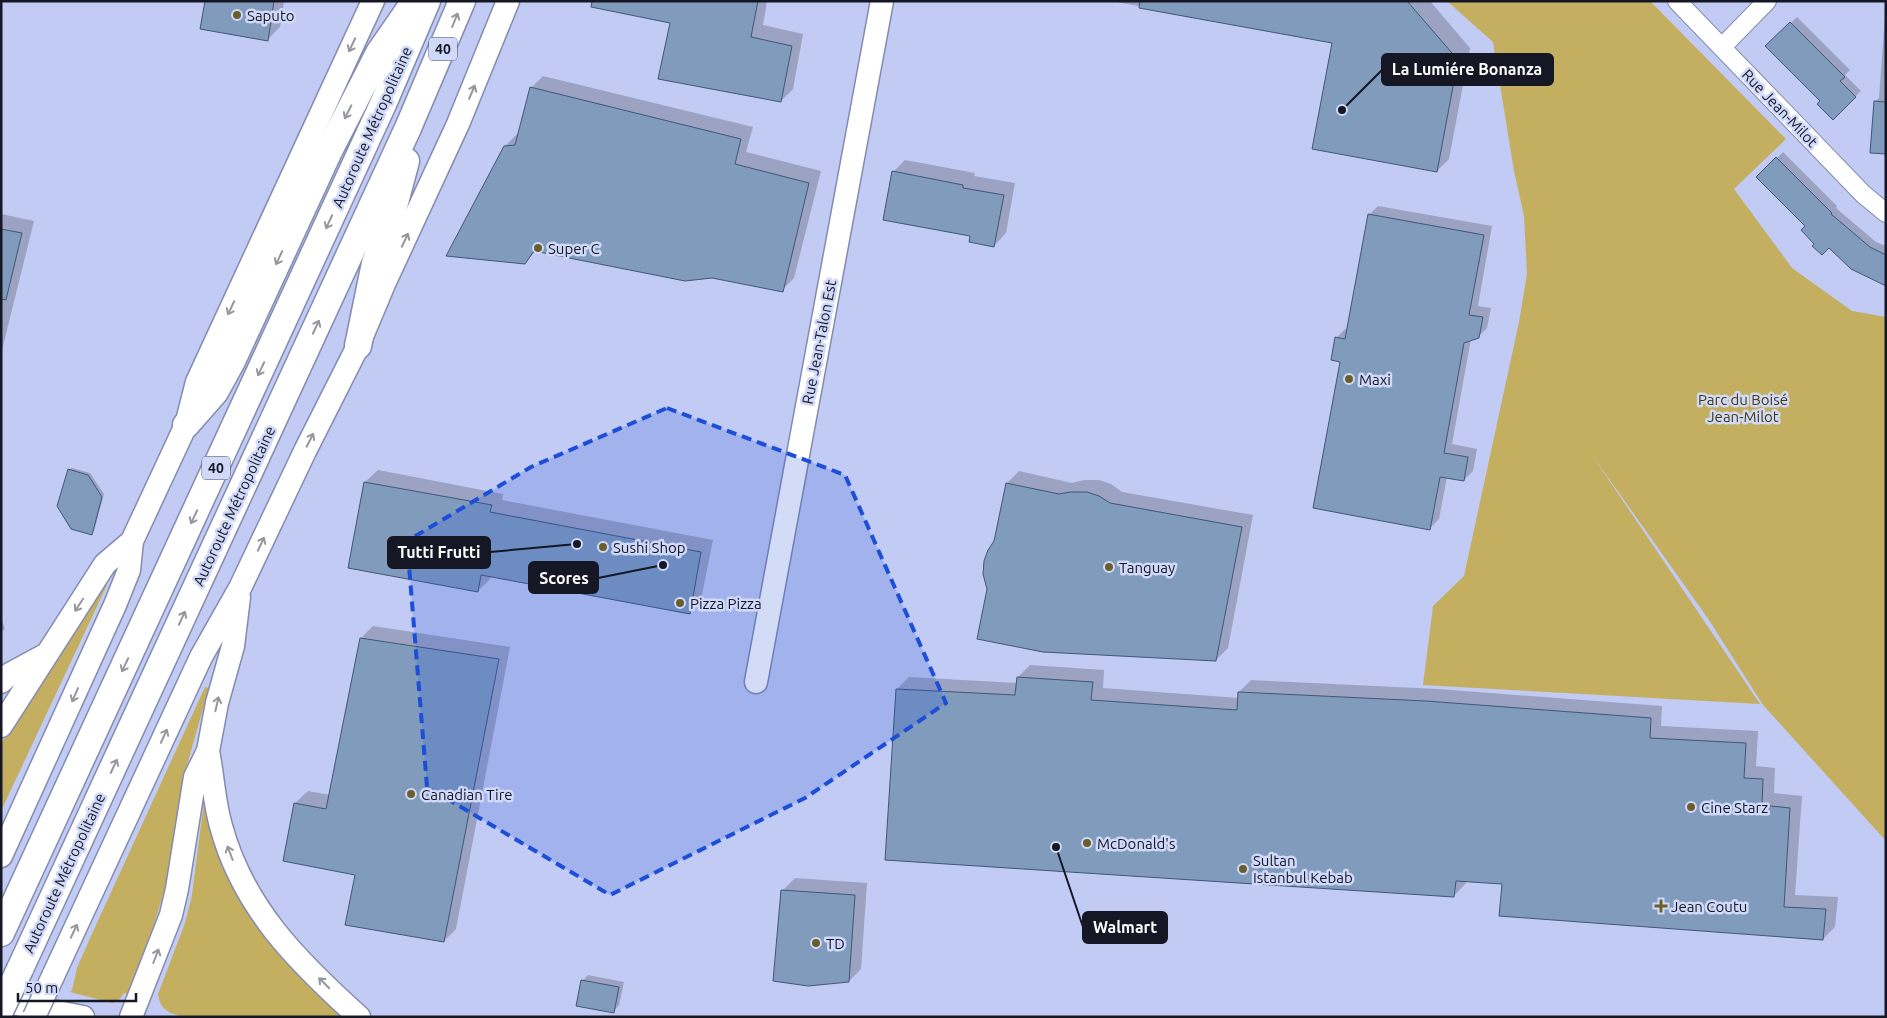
<svg xmlns="http://www.w3.org/2000/svg" width="1887" height="1018" font-family="Ubuntu,sans-serif">
<style>
.green{fill:#c4af60}
.shadow{fill:#0003}
.building{fill:#819bbc;stroke:#405775}
.lines{fill:none;stroke-linecap:round;stroke-linejoin:round}
.minor-casing{stroke:#838bb0;stroke-width:20}
.major-casing{stroke:#838bb0;stroke-width:25}
.highway-casing{stroke:#838bb0;stroke-width:29}
.minor{stroke:#fff;stroke-width:18}
.major{stroke:#fff;stroke-width:22}
.highway{stroke:#fff;stroke-width:26}
.major-bridge-casing{stroke:#838bb0;stroke-width:25;stroke-linecap:butt}
.highway-bridge-casing{stroke:#838bb0;stroke-width:29;stroke-linecap:butt}
.major-bridge{stroke:#fff;stroke-width:22}
.highway-bridge{stroke:#fff;stroke-width:26}
.oneway{stroke:#96979d}
.marked{fill:#1d4ed8;fill-opacity:0.2;stroke:#1d4ed8;stroke-width:4;stroke-dasharray:10 6;stroke-linejoin:round}
.poi-dot{fill:#6c5e2b;stroke:#d1d9f9;stroke-width:2}
.labels{text-anchor:middle;dominant-baseline:central;stroke-width:5;stroke-linejoin:round;paint-order:stroke}
.shield{fill:#d1d9f9;stroke:#4d5165;stroke-width:1}
.shield-label{font-size:14px;font-weight:bold;fill:#151725}
.poi-label{font-size:15px;fill:#151725;stroke:#d1d9f9;text-anchor:start}
.street-label{font-size:15px;fill:#151725;stroke:#d1d9f9}
.park-label{font-size:15px;fill:#463b0d;stroke:#d1d9f9}
.leader{fill:none;stroke:#151725;stroke-width:2}
.callout-dot{fill:#151725;stroke:#d1d9f9;stroke-width:2}
.callout{fill:#151725;stroke:#151725;stroke-width:2}
.callout-label{font-size:16px;text-anchor:middle;font-weight:bold;fill:#fff}
</style>
<rect width="100%" height="100%" fill="#c2cbf3"/>
<path class="green" d="M 1447,1 L 1650,1 L 1786,139 L 1734,189 L 1792,268 L 1852,311 L 1886,317 L 1886,841 L 1763,705 L 1709,620 L 1590,452 L 1760,704 L 1423,685 L 1433,606 L 1464,576 L 1519,322 L 1527,274 L 1524,216 L 1514,171 L 1493,42 Z
M 104,584 L 107,585 L 1,811 L 1,743 L 38,690 Z
M 205,687 L 209,688 L 187,765 L 169,869 L 164,892 L 152,931 L 127,994 L 124,993 L 119,1000 L 112,1003 L 70,992 L 72,990 L 77,968 L 91,936 Z
M 204,801 L 207,801 L 212,826 L 347,1017 L 186,1017 C 171,1014 160,1011 158,994 L 185,923 L 192,895 Z"/>
<path class="shadow" d="M 206,1 L 284,1 L 280,27 L 268,39 Z
M 612,1 L 767,1 L 763,25 L 803,34 L 793,89 L 781,101 L 672,22 Z
M 1111,1 L 1430,1 L 1470,48 L 1449,159 L 1437,171 L 1333,42 Z
M 1886,1 L 1886,152 L 1875,102 L 1879,98 Z
M 1797,17 L 1850,70 L 1845,75 L 1861,91 L 1833,118 L 1821,101 L 1767,46 Z
M 543,76 L 753,127 L 746,152 L 821,171 L 794,278 L 782,290 L 712,277 L 537,250 L 524,263 L 505,146 L 517,134 L 519,134 L 531,88 Z
M 1783,152 L 1837,206 L 1836,208 L 1876,242 L 1886,246 L 1886,285 L 1829,247 L 1815,243 L 1806,226 L 1758,177 Z
M 905,160 L 975,173 L 974,176 L 1015,183 L 1006,233 L 994,246 L 971,235 L 893,172 Z
M 1378,206 L 1492,226 L 1478,306 L 1491,308 L 1487,328 L 1478,337 L 1471,339 L 1452,444 L 1477,449 L 1473,471 L 1464,480 L 1447,477 L 1439,519 L 1430,528 L 1342,361 L 1336,338 L 1345,329 L 1348,329 L 1369,215 Z
M 1,214 L 34,221 L 1,354 Z
M 72,468 L 90,473 L 104,494 L 94,531 L 91,533 L 69,470 Z
M 378,470 L 503,494 L 502,500 L 713,540 L 701,600 L 689,612 L 491,575 L 490,579 L 478,591 L 349,567 L 365,482 Z
M 1019,471 L 1072,483 L 1084,480 L 1099,480 L 1111,484 L 1122,492 L 1253,515 L 1228,648 L 1216,660 L 995,542 L 1007,483 Z
M 1,618 L 5,629 L 1,632 Z
M 373,626 L 510,647 L 456,929 L 444,941 L 356,874 L 295,803 L 308,791 L 330,795 L 361,638 Z
M 1030,665 L 1104,670 L 1103,688 L 1239,698 L 1239,692 L 1251,680 L 1438,689 L 1662,706 L 1661,726 L 1758,731 L 1756,766 L 1775,768 L 1774,793 L 1802,796 L 1795,895 L 1838,897 L 1835,927 L 1823,939 L 1504,883 L 1466,880 L 1466,883 L 1454,896 L 897,689 L 909,677 L 1017,683 L 1018,677 Z
M 795,878 L 867,883 L 861,969 L 849,981 L 783,890 Z
M 588,975 L 624,982 L 619,1005 L 614,1011 L 582,981 Z"/>
<path class="building" d="M 205,1 L 274,1 L 268,41 L 200,29 Z
M 592,1 L 758,1 L 751,37 L 792,46 L 781,102 L 658,79 L 670,23 L 591,7 Z
M 1140,1 L 1407,1 L 1458,60 L 1437,172 L 1312,149 L 1332,43 L 1139,8 Z
M 1790,22 L 1845,77 L 1840,81 L 1856,97 L 1833,120 L 1817,104 L 1820,101 L 1765,46 Z
M 530,87 L 741,139 L 735,164 L 809,183 L 783,292 L 712,278 L 685,281 L 534,251 L 525,264 L 446,256 L 504,146 L 515,145 Z
M 1874,101 L 1886,102 L 1886,154 L 1870,153 Z
M 1776,157 L 1832,213 L 1831,214 L 1870,247 L 1886,255 L 1886,286 L 1851,269 L 1829,248 L 1822,255 L 1812,246 L 1814,244 L 1801,230 L 1805,226 L 1756,177 Z
M 892,171 L 963,185 L 963,188 L 1004,195 L 994,247 L 969,242 L 970,236 L 883,220 Z
M 1368,214 L 1484,235 L 1469,315 L 1483,317 L 1479,338 L 1464,343 L 1444,453 L 1468,457 L 1464,481 L 1440,477 L 1430,530 L 1313,508 L 1340,362 L 1331,360 L 1335,337 L 1345,339 Z
M 1,229 L 22,233 L 6,300 L 1,299 Z
M 68,469 L 88,475 L 102,497 L 92,535 L 71,529 L 57,506 Z
M 364,482 L 492,505 L 490,512 L 701,552 L 690,614 L 481,575 L 478,592 L 348,568 Z
M 1006,483 L 1059,494 L 1070,492 L 1087,492 L 1099,496 L 1110,503 L 1242,527 L 1216,661 L 1043,652 L 977,639 L 987,589 L 983,574 L 984,561 L 988,550 L 994,541 Z
M 360,638 L 499,659 L 444,942 L 345,925 L 355,875 L 283,861 L 294,803 L 326,809 Z
M 1017,677 L 1093,682 L 1091,700 L 1237,710 L 1238,692 L 1426,701 L 1651,718 L 1650,738 L 1746,743 L 1744,778 L 1763,779 L 1762,805 L 1790,808 L 1784,907 L 1826,909 L 1823,940 L 1499,916 L 1502,884 L 1456,881 L 1454,897 L 885,860 L 896,689 L 1015,695 Z
M 781,890 L 855,895 L 849,982 L 808,986 L 773,981 Z
M 581,980 L 619,987 L 614,1013 L 576,1006 Z"/>
<g class="lines">
<g class="minor-casing">
<path id="minor" d="M 1677,1 L 1863,194 L 1886,213
M 1722,47 L 1767,1"/>
</g>
<g class="major-casing">
<path id="major" d="M 1,682 L 10,674 L 47,654
M 756,682 L 882,1
M 1,726 L 105,564 L 132,541
M 208,751 C 213,776 214,802 221,826 C 243,908 298,962 359,1017
M 1,856 L 115,605 L 129,570 L 132,541 L 186,425 L 197,382 L 373,1
M 53,976 L 201,657 L 240,588 L 305,451 L 358,346 L 384,284 L 458,124 L 508,1
M 1,1001 L 83,1017
M 131,1017 L 171,915 L 177,889 L 195,777 L 208,751 L 217,703 L 233,646 L 239,597"/>
</g>
<g class="highway-casing">
<path id="highway" d="M 358,346 L 375,263 L 388,229 L 406,161
M 186,425 L 215,392 L 232,361 L 329,151 L 379,53 L 415,1
M 1,933 L 384,102 L 427,1
M 20,969 L 408,128 L 462,1"/>
</g>
<use href="#minor" class="minor"/>
<use href="#major" class="major"/>
<use href="#highway" class="highway"/>
<g class="major-bridge-casing">
<path id="major-bridge" d="M 34,1017 L 53,976"/>
</g>
<g class="highway-bridge-casing">
<path id="highway-bridge" d="M 1,1009 L 20,969"/>
</g>
<use href="#major-bridge" class="major-bridge"/>
<use href="#highway-bridge" class="highway-bridge"/>
</g>
<defs><path id="oneway-shaft" d="M-6 0H5M1.5-3L5.5 0L1.5 3" fill="none" stroke-width="1.6" stroke-linecap="round" stroke-linejoin="round" transform="scale(1.25)"/></defs>
<g class="oneway">
<use href="#oneway-shaft" transform="translate(455 20) rotate(-68)"/>
<use href="#oneway-shaft" transform="translate(352 45) rotate(115)"/>
<use href="#oneway-shaft" transform="translate(472 92) rotate(-67)"/>
<use href="#oneway-shaft" transform="translate(348 112) rotate(117)"/>
<use href="#oneway-shaft" transform="translate(329 222) rotate(115)"/>
<use href="#oneway-shaft" transform="translate(405 240) rotate(-65)"/>
<use href="#oneway-shaft" transform="translate(279 258) rotate(115)"/>
<use href="#oneway-shaft" transform="translate(231 308) rotate(115)"/>
<use href="#oneway-shaft" transform="translate(316 327) rotate(-65)"/>
<use href="#oneway-shaft" transform="translate(261 369) rotate(115)"/>
<use href="#oneway-shaft" transform="translate(310 440) rotate(-63)"/>
<use href="#oneway-shaft" transform="translate(194 517) rotate(115)"/>
<use href="#oneway-shaft" transform="translate(261 544) rotate(-65)"/>
<use href="#oneway-shaft" transform="translate(79 605) rotate(123)"/>
<use href="#oneway-shaft" transform="translate(182 618) rotate(-65)"/>
<use href="#oneway-shaft" transform="translate(125 665) rotate(115)"/>
<use href="#oneway-shaft" transform="translate(75 695) rotate(114)"/>
<use href="#oneway-shaft" transform="translate(217 704) rotate(-77)"/>
<use href="#oneway-shaft" transform="translate(164 736) rotate(-65)"/>
<use href="#oneway-shaft" transform="translate(114 766) rotate(-65)"/>
<use href="#oneway-shaft" transform="translate(230 853) rotate(-111)"/>
<use href="#oneway-shaft" transform="translate(74 931) rotate(-65)"/>
<use href="#oneway-shaft" transform="translate(156 956) rotate(-69)"/>
<use href="#oneway-shaft" transform="translate(324 983) rotate(-135)"/>
</g>
<path class="marked" d="M 667,408 L 845,475 L 946,703 L 805,798 L 610,895 L 427,787 L 407,541 L 531,467 Z"/>
<g class="poi-dot">
<circle cx="237" cy="15" r="5"/>
<circle cx="538" cy="248" r="5"/>
<circle cx="1349" cy="379" r="5"/>
<circle cx="603" cy="547" r="5"/>
<circle cx="1109" cy="567" r="5"/>
<circle cx="680" cy="603" r="5"/>
<circle cx="411" cy="794" r="5"/>
<circle cx="1691" cy="807" r="5"/>
<circle cx="1087" cy="843" r="5"/>
<circle cx="1243" cy="869" r="5"/>
<path d="M1658.5 898.5h5v5h5v5h-5v5h-5v-5h-5v-5h5z"/>
<circle cx="816" cy="943" r="5"/>
</g>
<g class="labels">
<g class="shield">
<rect x="429" y="37.5" width="28" height="23" rx="4"/>
<rect x="202" y="456.5" width="28" height="23" rx="4"/>
</g>
<g class="shield-label">
<text x="443" y="49">40</text>
<text x="216" y="468">40</text>
</g>
<g class="poi-label">
<text x="247" y="15">Saputo</text>
<text x="548" y="248">Super C</text>
<text x="1359" y="379">Maxi</text>
<text x="613" y="547">Sushi Shop</text>
<text x="1119" y="567">Tanguay</text>
<text x="690" y="603">Pizza Pizza</text>
<text x="421" y="794">Canadian Tire</text>
<text x="1701" y="807">Cine Starz</text>
<text x="1097" y="843">McDonald's</text>
<text x="1253" y="860">Sultan<tspan x="1253" dy="17">Istanbul Kebab</tspan></text>
<text x="1671" y="906">Jean Coutu</text>
<text x="826" y="943">TD</text>
</g>
<g class="street-label">
<text transform="translate(1780 108) rotate(46)">Rue Jean-Milot</text>
<text transform="translate(372 127) rotate(-66)">Autoroute Métropolitaine</text>
<text transform="translate(819 342) rotate(-79)">Rue Jean-Talon Est</text>
<text transform="translate(234 506) rotate(-65)">Autoroute Métropolitaine</text>
<text transform="translate(64 873) rotate(-65)">Autoroute Métropolitaine</text>
</g>
<g class="park-label">
<text x="1743" y="399">Parc du Boisé<tspan x="1743" dy="17">Jean-Milot</tspan></text>
</g>
</g>
<path class="leader" d="M1342 110L1382 70M577 544L490 552M663 565L598 578M1056 847L1083 927"/>
<g class="callout-dot">
<circle cx="1342" cy="110" r="5"/>
<circle cx="577" cy="544" r="5"/>
<circle cx="663" cy="565" r="5"/>
<circle cx="1056" cy="847" r="5"/>
</g>
<g class="callout">
<rect x="1382" y="54" width="171" height="31" rx="5"/>
<rect x="388" y="537" width="102" height="31" rx="5"/>
<rect x="529" y="562" width="69" height="31" rx="5"/>
<rect x="1083" y="912" width="84" height="31" rx="5"/>
</g>
<g class="callout-label">
<text x="1467" y="75">La Lumiére Bonanza</text>
<text x="439" y="558">Tutti Frutti</text>
<text x="564" y="584">Scores</text>
<text x="1125" y="933">Walmart</text>
</g>
<rect width="1887" height="1018" fill="none" stroke="#151725" stroke-width="5"/>
<path d="M18 993v8h118v-8" fill="none" stroke="#151725" stroke-width="2.5"/>
<text x="25" y="993" font-size="15" fill="#151725" stroke="#d1d9f9" stroke-width="4" paint-order="stroke">50 m</text>
</svg>
